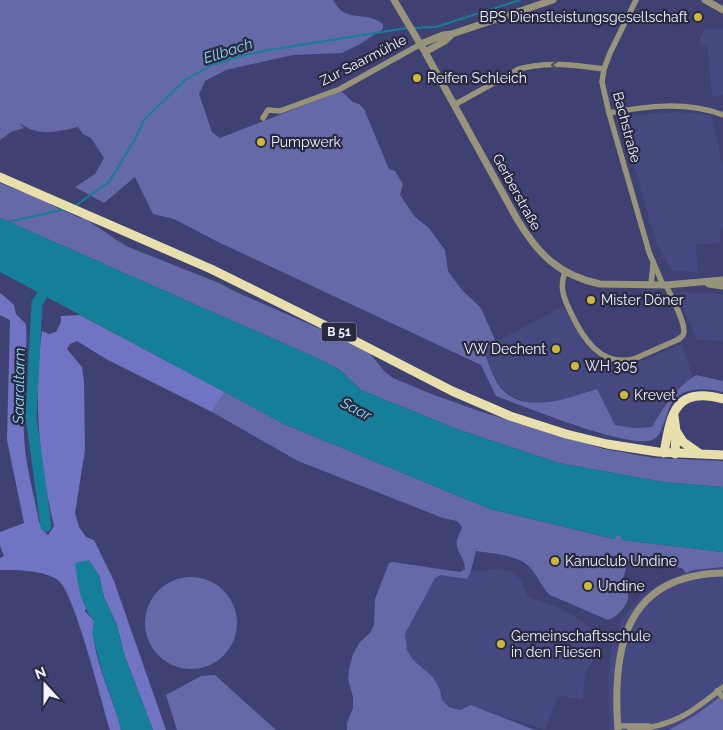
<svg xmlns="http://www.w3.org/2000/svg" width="723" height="730" font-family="Raleway,sans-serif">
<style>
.built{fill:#464880}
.green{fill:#6569a8}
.forest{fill:#7074c2}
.water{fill:#157e98}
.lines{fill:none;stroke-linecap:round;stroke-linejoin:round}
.stream{stroke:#157e98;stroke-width:2}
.river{stroke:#157e98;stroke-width:11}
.minor{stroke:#98947b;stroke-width:5.5}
.tertiary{stroke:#98947b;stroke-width:7}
.primary{stroke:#e8e0ac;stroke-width:9}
.oneway{stroke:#504f55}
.poi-dot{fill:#cdb938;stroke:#292a41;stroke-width:2}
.labels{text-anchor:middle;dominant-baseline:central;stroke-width:4.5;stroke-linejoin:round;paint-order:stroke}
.shield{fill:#292a41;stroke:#b5b6c5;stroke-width:1}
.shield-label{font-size:12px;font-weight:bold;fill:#f1f2fe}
.poi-label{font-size:14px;fill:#f1f2fe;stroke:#292a41;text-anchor:start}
.street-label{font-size:14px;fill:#f1f2fe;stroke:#292a41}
.water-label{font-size:15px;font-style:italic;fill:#88dcf7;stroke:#292a41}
</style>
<rect width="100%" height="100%" fill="#3e4171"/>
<path class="built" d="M 723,29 L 723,95 L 712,96 L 707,45 L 700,45 L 700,36 L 703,36 L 703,30 Z
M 679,112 L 711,115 L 723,167 L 723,227 L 721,228 L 720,243 L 696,245 L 698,273 L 672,270 L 657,245 L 619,116 Z
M 680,292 L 723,294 L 723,341 L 697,340 L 678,296 Z
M 563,306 L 586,347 L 596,355 L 611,363 L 624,365 L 648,359 L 682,344 L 693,377 L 681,385 L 667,401 L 652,427 L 634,428 L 615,425 L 563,400 L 542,403 L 528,403 L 511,396 L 497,382 L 484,352 L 496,342 Z
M 723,567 L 723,694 L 706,709 L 689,720 L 668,730 L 609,730 L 608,679 L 612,644 L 622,619 L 636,601 L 651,589 L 667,580 L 693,570 Z
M 503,569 L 513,572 L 522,581 L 528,597 L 558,607 L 573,615 L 590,628 L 595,638 L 596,651 L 592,664 L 585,672 L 583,700 L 561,696 L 555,703 L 545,730 L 471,705 L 460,710 L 449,707 L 442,700 L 440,690 L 433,677 L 413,660 L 407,650 L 405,634 L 435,578 L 441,575 L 467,579 L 471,571 Z"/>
<path class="green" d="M 0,0 L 333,0 C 345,24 366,10 383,24 L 383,29 L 360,44 L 342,53 L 293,55 L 226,70 L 205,81 L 199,94 L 212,132 L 220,138 L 341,91 L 353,102 L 359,104 L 364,109 L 389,169 L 395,171 L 403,184 L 400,195 L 415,217 L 429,228 L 445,250 L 448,271 L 462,290 L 481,308 L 496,342 L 484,352 C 488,361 491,372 496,381 C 518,418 565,399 597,389 L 615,425 L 634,428 L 652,427 C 665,405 674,389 696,375 L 723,381 L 723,392 C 705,388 682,386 671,404 C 668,410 666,419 663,425 C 661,431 659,437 652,440 C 627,449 526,407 496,396 L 481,365 L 218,242 L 174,219 L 153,214 L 135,177 L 104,203 L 75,187 L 95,174 L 104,158 L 91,138 L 83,134 L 78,127 C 54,132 40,137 19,123 L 24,128 L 11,132 L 0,140 Z
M 0,183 L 51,203 L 51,205 L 80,218 L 84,218 L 126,246 L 219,283 L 234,291 L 318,328 L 352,340 L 367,350 L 385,372 L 393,378 L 429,393 L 479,411 L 604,449 L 654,458 L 723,461 L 723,487 L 663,482 L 559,463 L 457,429 L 361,390 L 340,370 L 319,359 L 0,218 Z
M 225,392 L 284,424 L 490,509 L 614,539 L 616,535 L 622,536 L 622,540 L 723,552 L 723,567 L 693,570 L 686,573 L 682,568 L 614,559 L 627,564 C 626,569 623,577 623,583 C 624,587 627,590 628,594 C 630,604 617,617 608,620 L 550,595 C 540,586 536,571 526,564 C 515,555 490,553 476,551 L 471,571 L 467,579 L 441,575 L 435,578 L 405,634 L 407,650 L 413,660 L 433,677 L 440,690 L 442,700 L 449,707 L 460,710 L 471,705 L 535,730 L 347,730 L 347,723 L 353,708 L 353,697 L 348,679 L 349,669 L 353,654 L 360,642 L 371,632 L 374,624 L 375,599 L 389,563 L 393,562 L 460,572 L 465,569 C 465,558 455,551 457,540 C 458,535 461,532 462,527 L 457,521 L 443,518 L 298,461 L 212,412 Z
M145 623a46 46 0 1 1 92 0a46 46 0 1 1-92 0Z
M 215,675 L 276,730 L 177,730 L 166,695 L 201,676 Z
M 723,694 L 723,730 L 668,730 C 689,720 706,709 723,694 Z"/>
<path class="forest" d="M 0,293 L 4,296 L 14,305 L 16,314 L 26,324 C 28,361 22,398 24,435 C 25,464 34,494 39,522 L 43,530 L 48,535 L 54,526 C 39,464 33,395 42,331 L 49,334 L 56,332 L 61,322 L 61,316 L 80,315 L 225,392 L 212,412 L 106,359 L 77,341 L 70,344 L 67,349 L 82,367 L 84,381 L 85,450 L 75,513 L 79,527 L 86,537 L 94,540 L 114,581 L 166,730 L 153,730 L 124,654 L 117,625 L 104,597 L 99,575 L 85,611 L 94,621 C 89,654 114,697 121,730 L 110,730 C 102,704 75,595 59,581 C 46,570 17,570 0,570 L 0,558 L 4,556 L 0,546 L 0,532 L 24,523 L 7,440 L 10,320 L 0,315 Z"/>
<path class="water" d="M 0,218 L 319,359 L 340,370 L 361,390 L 457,429 L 559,463 L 663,482 L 723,487 L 723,552 L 621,540 L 621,536 L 616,535 L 615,539 L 490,509 L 284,424 L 0,272 Z
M 89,560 L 99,575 L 104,597 L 117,625 L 124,654 L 153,730 L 121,730 L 117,715 L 102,671 L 92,634 L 94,621 C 80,604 78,585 75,563 Z"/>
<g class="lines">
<path class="stream" d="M 412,28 L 436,27 L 520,0
M 75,206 L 109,182 L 134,141 L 144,120 L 185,80 L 212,65 L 240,56 L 269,50 L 407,28
M 7,222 L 66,209"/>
<path class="river" d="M 46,526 L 31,417 L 37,303 L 50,283"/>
<path class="minor" d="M 636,0 L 610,53 L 604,69 L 602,82 L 609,113 L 649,252 L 663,285
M 454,105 L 519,69 C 546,61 576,65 604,69
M 609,113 C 646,106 687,101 723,115
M 263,118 L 268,110 L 280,111 L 340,89 L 421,44
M 565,272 C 559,287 564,299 571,313 C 583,339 601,367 634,359 L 677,340 C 679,339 683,336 683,335 C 688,326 670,294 666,285
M 651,285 L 653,264
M 717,691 L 723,697
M 618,726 L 649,726
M 630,730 C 672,727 692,713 723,687"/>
<path class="tertiary" d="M 394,0 L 425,52 L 517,219 C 538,254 558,275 600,284 L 666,285 L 723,280
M 705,0 L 723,10
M 421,44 L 443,35 L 452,34 L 553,0
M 425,52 L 445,41 L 451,35
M 709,284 L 723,286
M 618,730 C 612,649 624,575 723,573"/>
<path class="primary" d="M 0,177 L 211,269 L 324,325 L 452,391 L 510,416 L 566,434 L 607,444 L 658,452 L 723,455
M 674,416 L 676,431 L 675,454
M 676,431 L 683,442 L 700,454
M 664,453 C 671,413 675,386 723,399"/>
</g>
<defs><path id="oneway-chevron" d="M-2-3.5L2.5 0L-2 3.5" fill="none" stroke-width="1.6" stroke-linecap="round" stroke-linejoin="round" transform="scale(1.25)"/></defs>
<use class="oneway" href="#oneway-chevron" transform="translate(555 65) rotate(-178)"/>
<g class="poi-dot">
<circle cx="698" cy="17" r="5"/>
<circle cx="417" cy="78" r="5"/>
<circle cx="261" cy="142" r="5"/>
<circle cx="591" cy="300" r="5"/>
<circle cx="556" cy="349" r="5"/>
<circle cx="575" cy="366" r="5"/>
<circle cx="624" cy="395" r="5"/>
<circle cx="555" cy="561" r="5"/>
<circle cx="588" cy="586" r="5"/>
<circle cx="501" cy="644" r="5"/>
</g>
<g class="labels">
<rect class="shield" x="321.5" y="322.5" width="35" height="19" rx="4"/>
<g class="shield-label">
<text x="339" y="332">B 51</text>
</g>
<g class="poi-label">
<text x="688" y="17" text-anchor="end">BPS Dienstleistungsgesellschaft</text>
<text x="427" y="78">Reifen Schleich</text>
<text x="271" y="142">Pumpwerk</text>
<text x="601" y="300">Mister Döner</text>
<text x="546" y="349" text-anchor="end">VW Dechent</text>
<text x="585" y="366">WH 305</text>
<text x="634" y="395">Krevet</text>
<text x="565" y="561">Kanuclub Undine</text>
<text x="598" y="586">Undine</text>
<text x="511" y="636">Gemeinschaftsschule<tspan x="511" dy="16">in den Fliesen</tspan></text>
</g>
<g class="street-label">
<text transform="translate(363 60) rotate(-27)">Zur Saarmühle</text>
<text transform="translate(627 127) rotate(75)">Bachstraße</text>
<text transform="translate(517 192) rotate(61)">Gerberstraße</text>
</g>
<g class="water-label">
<text transform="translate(228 51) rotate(-18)">Ellbach</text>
<text transform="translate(19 386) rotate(-89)">Saaraltarm</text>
<text transform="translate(356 409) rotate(28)">Saar</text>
</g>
</g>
<g transform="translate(45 685) rotate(339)" stroke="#292a41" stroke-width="4" paint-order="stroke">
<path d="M0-4L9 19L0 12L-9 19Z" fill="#f1f2fe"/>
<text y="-8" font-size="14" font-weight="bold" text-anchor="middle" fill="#f1f2fe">N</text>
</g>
</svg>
